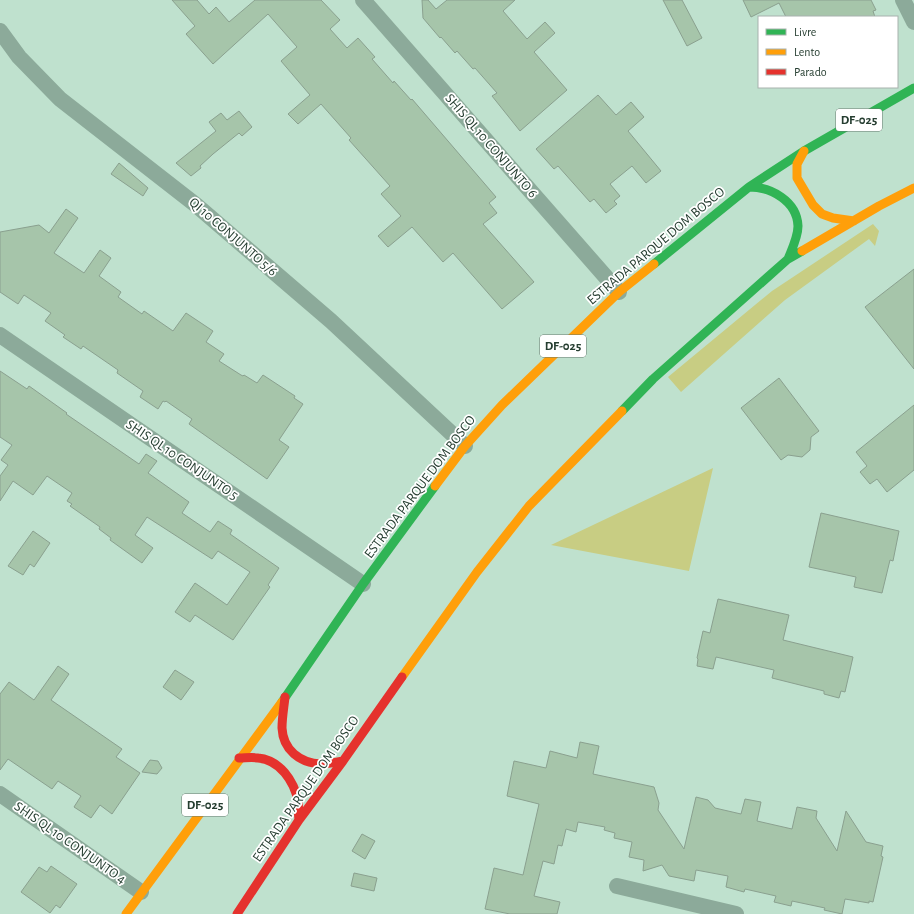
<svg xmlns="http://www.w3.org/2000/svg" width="914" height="914" font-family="'Alegreya Sans',sans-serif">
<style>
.green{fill:#c8cd83}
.building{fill:#a6c5aa;stroke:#8aa08f}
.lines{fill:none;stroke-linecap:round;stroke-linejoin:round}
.street{stroke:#8caa9a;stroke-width:16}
.fast{stroke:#30b455;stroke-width:9}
.slow{stroke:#ff9f0a;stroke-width:9}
.jam{stroke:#e5322d;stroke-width:9}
.labels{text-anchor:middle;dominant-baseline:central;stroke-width:3.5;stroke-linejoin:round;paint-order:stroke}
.shield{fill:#fff;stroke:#67786f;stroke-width:1}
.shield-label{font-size:13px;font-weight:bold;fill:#263e31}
.street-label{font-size:14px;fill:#263e31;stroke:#fff}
</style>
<rect width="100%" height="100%" fill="#bfe1ce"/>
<path class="green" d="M 873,224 L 879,231 L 875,246 L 869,239 L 785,300 L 681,392 L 668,377 L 772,291 Z
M 713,468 L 689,571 L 551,545 Z"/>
<path class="building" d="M 172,0 L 197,0 L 209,14 L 216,7 L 229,22 L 255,0 L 321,0 L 340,20 L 330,29 L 347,48 L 358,38 L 375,57 L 372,59 L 393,83 L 394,81 L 411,100 L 412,99 L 496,197 L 489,203 L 497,213 L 483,224 L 534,282 L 502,309 L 453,253 L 443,262 L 412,227 L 388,247 L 378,236 L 401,216 L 381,194 L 390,186 L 349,140 L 351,138 L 321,104 L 298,124 L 288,114 L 310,95 L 281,61 L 297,47 L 268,14 L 213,64 L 186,34 L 195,26 Z
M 422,0 L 428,0 L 436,9 L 447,0 L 515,0 L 503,11 L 527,39 L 545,22 L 555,33 L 534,52 L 567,90 L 520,131 L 492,96 L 497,93 L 475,68 L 473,69 L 457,51 L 455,53 L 441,37 L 440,38 L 423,18 Z
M 663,0 L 682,0 L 702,38 L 687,46 Z
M 743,0 L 871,0 L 876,10 L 873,11 L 875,17 L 786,17 L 779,3 L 751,17 Z
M 598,95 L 616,115 L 631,102 L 644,117 L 628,131 L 661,171 L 646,183 L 632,166 L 610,184 L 620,196 L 614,201 L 617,204 L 606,213 L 594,199 L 590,202 L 558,166 L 554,169 L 536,149 Z
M 239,111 L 252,127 L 242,136 L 239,133 L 213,154 L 200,166 L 201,168 L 191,176 L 176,163 L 216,131 L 209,122 L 221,113 L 227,120 Z
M 119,163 L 148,188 L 143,196 L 111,174 Z
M 66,209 L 78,218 L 54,253 L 84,273 L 100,250 L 111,258 L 99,276 L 121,292 L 118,297 L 142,314 L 144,311 L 173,331 L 186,313 L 213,331 L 206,342 L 224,354 L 219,361 L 241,375 L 243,376 L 244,375 L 257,383 L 263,375 L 295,396 L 294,398 L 303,404 L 279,440 L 289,447 L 267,479 L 189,424 L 192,419 L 166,401 L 165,402 L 163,401 L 158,409 L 140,397 L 143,391 L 117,373 L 118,370 L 83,346 L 81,349 L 63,337 L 65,335 L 45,321 L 51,313 L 24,295 L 18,304 L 0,292 L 0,232 L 39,225 L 49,233 Z
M 914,269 L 914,369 L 865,307 Z
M 0,371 L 27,389 L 29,386 L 67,413 L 66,414 L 139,464 L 146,454 L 157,461 L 148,473 L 189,502 L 182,513 L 210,532 L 218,521 L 232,530 L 230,534 L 279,568 L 268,585 L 270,587 L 233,640 L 195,615 L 190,622 L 175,612 L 195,583 L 227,605 L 250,572 L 218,551 L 212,559 L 147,517 L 135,535 L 153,548 L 142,563 L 110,540 L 111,538 L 99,529 L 100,527 L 70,506 L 72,504 L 67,501 L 72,493 L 47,476 L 33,495 L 13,481 L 0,501 L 0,476 L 8,465 L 1,460 L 12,445 L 0,437 Z
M 779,378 L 819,431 L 811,437 L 810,450 L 802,457 L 788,455 L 781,460 L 741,408 Z
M 914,405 L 914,470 L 887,492 L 877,479 L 870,484 L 860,472 L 867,466 L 856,452 Z
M 821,513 L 899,531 L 893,561 L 890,560 L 882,593 L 854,587 L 856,577 L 809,567 Z
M 33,531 L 50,543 L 34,567 L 30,564 L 23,575 L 8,566 Z
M 718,599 L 789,615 L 783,640 L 853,657 L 845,692 L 841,691 L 839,698 L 824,694 L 824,691 L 772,678 L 774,670 L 716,657 L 713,669 L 697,666 L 698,659 L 697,658 L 703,631 L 710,633 Z
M 58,666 L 69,674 L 51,700 L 122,749 L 116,757 L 140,773 L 112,814 L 100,805 L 91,818 L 74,807 L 81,796 L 58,781 L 52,789 L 8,759 L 0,770 L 0,694 L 9,682 L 34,700 Z
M 175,670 L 194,682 L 181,700 L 163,687 Z
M 580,742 L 599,746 L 593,774 L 654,787 L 659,803 L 658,810 L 684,849 L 696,797 L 708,800 L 715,808 L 741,814 L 745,799 L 761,802 L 757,821 L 792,829 L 797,807 L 817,811 L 816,818 L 837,851 L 846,811 L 866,842 L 883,846 L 881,856 L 883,857 L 873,902 L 869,901 L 869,903 L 845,899 L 842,914 L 824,910 L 825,908 L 792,901 L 791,906 L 774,902 L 776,896 L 745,889 L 744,892 L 726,887 L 728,876 L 696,870 L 694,881 L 669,876 L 662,865 L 643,871 L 644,860 L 629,857 L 632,842 L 614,838 L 615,833 L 604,830 L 605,827 L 578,822 L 576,832 L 566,829 L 562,846 L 558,845 L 554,864 L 543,861 L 534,896 L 560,902 L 557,914 L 510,914 L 485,909 L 494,868 L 523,875 L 539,804 L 507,796 L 514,761 L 546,768 L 550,751 L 577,758 Z
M 150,760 L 158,761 L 162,768 L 157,774 L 142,772 Z
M 362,834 L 375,841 L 365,859 L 352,851 Z
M 51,866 L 77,884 L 60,908 L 56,905 L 50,913 L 21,892 L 39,867 L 47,872 Z
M 354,873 L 377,878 L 374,891 L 351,886 Z"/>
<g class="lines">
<path class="street" d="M 363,0 L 619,292
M 903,0 L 914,22
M 0,31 L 19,57 L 60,99 L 196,205 L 331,321 L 465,446
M 0,335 L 363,584
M 0,794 L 141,892
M 617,886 L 736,914"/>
<path class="fast" d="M 749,187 C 771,187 797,201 798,226 C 798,237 792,249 788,259
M 654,264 L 749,187 L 804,151 L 914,88
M 622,411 L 653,379 L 788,259 L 802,251
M 282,702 L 363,584 L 435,486"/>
<path class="slow" d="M 804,151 L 797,164 L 797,178 L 813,205 L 822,214 L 833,218 L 854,221
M 802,251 L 879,206 L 914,188
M 435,486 L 465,446 L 502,405 L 619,292 L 654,264
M 402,677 L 477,572 L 529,506 L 622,411
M 126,914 L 282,702"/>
<path class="jam" d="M 285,697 C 284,707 282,718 282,728 C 283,750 300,763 321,764 C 329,764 336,762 343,761
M 239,758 C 245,758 252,757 258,758 C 280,760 294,781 298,801 C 299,807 298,814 299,820
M 237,914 L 299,820 L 343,761 L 402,677"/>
</g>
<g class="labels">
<g class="shield">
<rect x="836" y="109" width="46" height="22" rx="3"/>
<rect x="540" y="335" width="46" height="22" rx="3"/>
<rect x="182" y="794" width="46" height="22" rx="3"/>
</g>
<g class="shield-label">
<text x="859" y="120">DF-025</text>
<text x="563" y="346">DF-025</text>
<text x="205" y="805">DF-025</text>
</g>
<g class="street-label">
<text transform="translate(491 146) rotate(49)">SHIS QL 10 CONJUNTO 6</text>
<text transform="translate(233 237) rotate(41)">QI 10 CONJUNTO 5/6</text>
<text transform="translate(656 246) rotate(-40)">ESTRADA PARQUE DOM BOSCO</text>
<text transform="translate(182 460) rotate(34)">SHIS QL 10 CONJUNTO 5</text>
<text transform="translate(420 487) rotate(-53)">ESTRADA PARQUE DOM BOSCO</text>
<text transform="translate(306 789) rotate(-55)">ESTRADA PARQUE DOM BOSCO</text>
<text transform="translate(70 843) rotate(35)">SHIS QL 10 CONJUNTO 4</text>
</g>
</g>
<rect x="758" y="16" width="140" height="72" fill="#ffffff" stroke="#a8b2ad"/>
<rect x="766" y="29" width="20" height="6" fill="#30b455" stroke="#a8b2ad"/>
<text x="794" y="36" font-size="12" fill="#263e31">Livre</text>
<rect x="766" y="49" width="20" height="6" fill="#ff9f0a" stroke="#a8b2ad"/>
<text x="794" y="56" font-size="12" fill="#263e31">Lento</text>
<rect x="766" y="69" width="20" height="6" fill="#e5322d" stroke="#a8b2ad"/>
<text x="794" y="76" font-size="12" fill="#263e31">Parado</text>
</svg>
